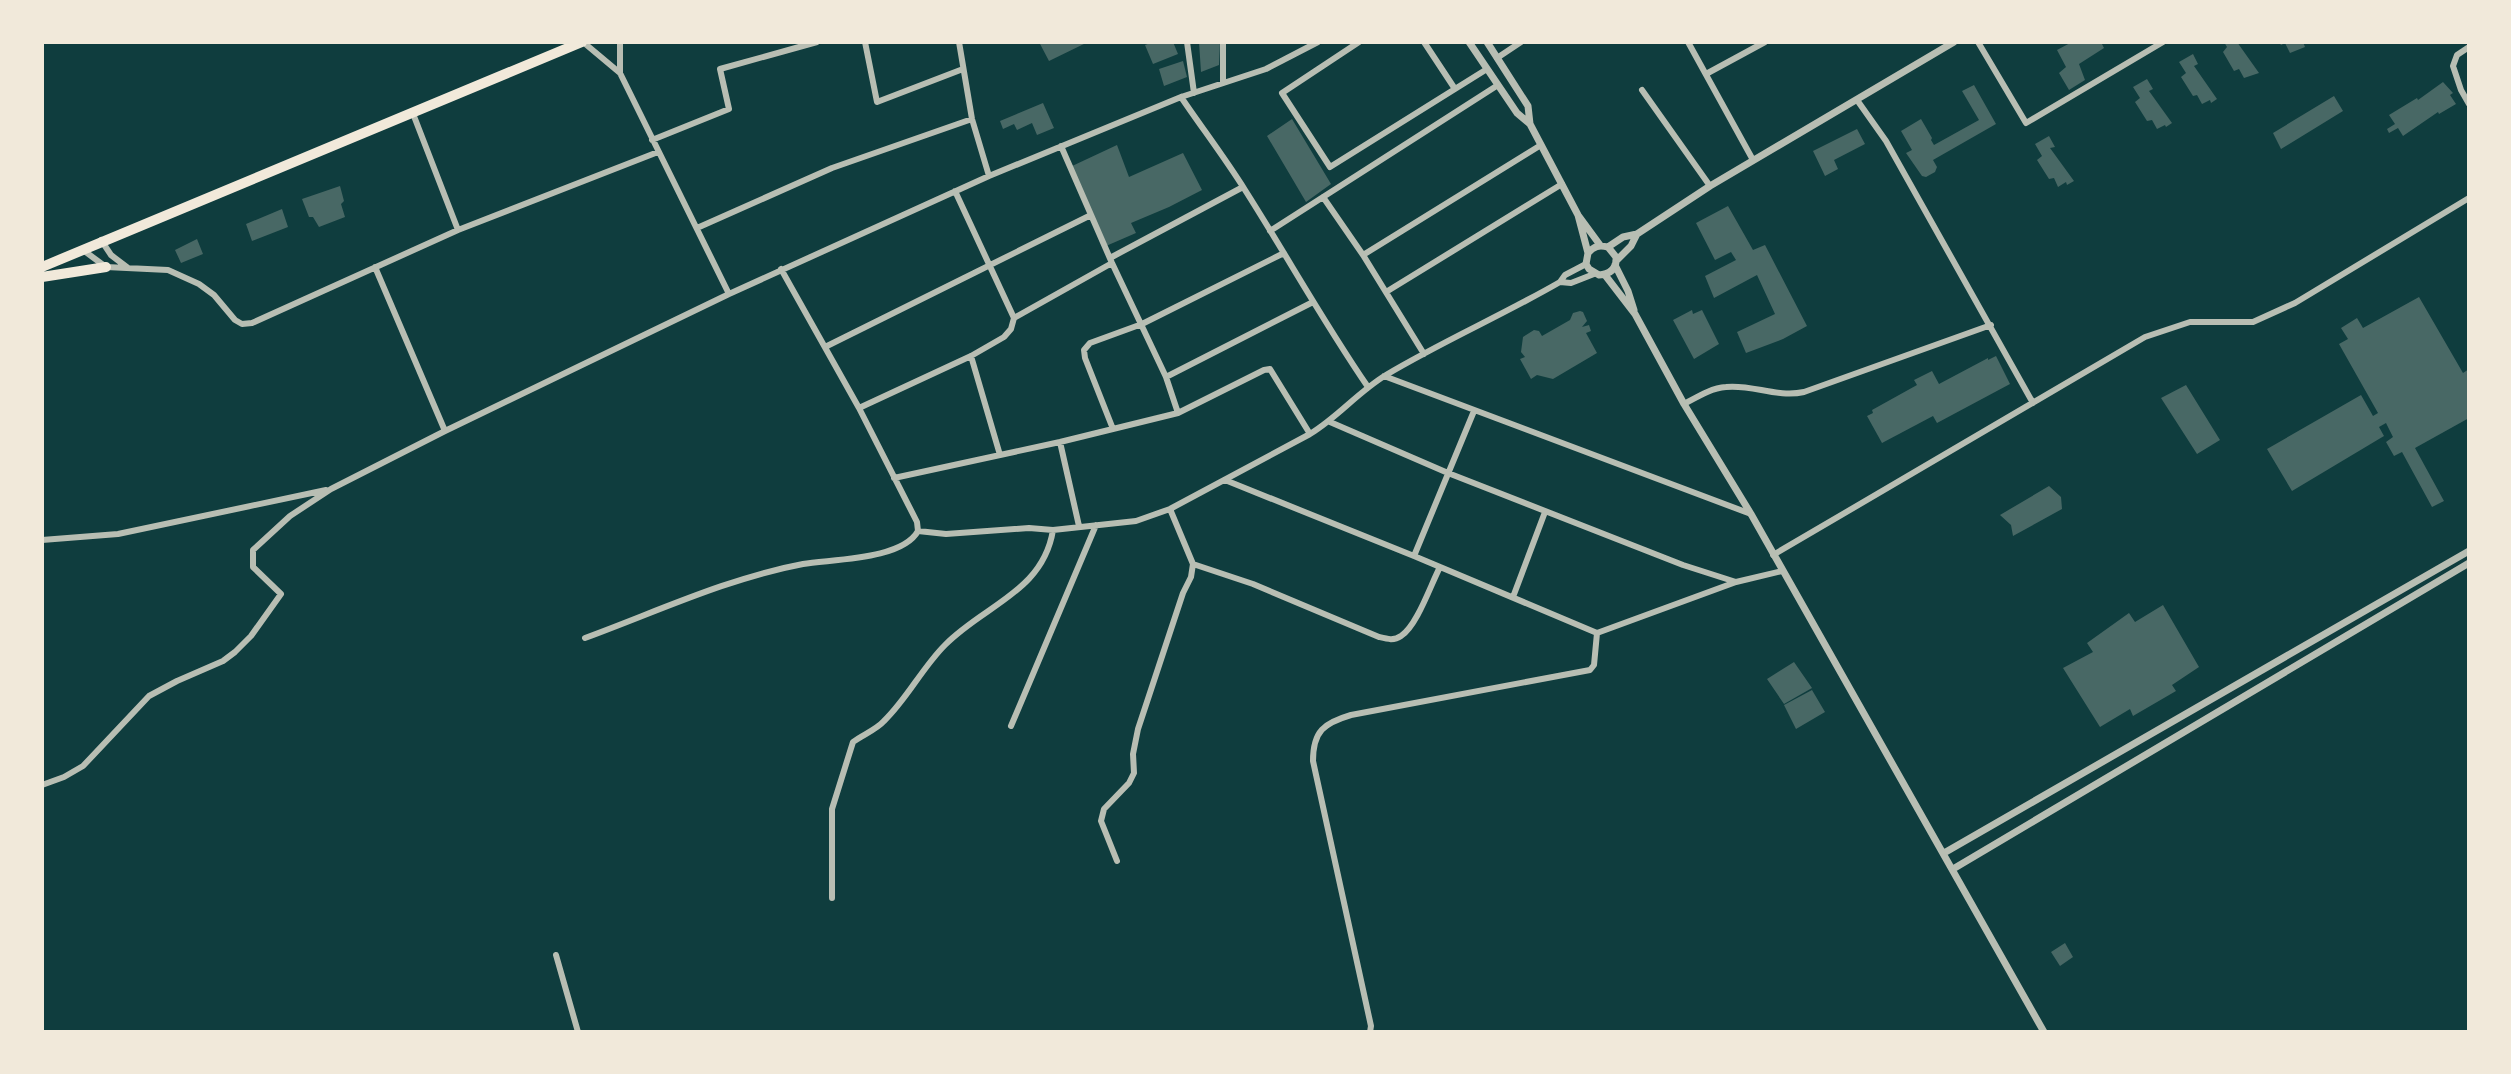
<svg xmlns="http://www.w3.org/2000/svg" width="2511" height="1074" font-family="'Titillium Web',sans-serif">
<style>
.building{fill:#486865}
.lines{fill:none;stroke-linecap:round;stroke-linejoin:round}
.minor{stroke:#b8beb3;stroke-width:6}
.tertiary{stroke:#b8beb3;stroke-width:7}
.trunk{stroke:#f1e9da;stroke-width:10}
</style>
<rect width="100%" height="100%" fill="#0f3d3e"/>
<path class="building" d="M 1039,42 L 1088,42 L 1049,61 Z
M 1153,42 L 1173,42 L 1178,54 L 1153,64 L 1145,45 Z
M 1199,42 L 1220,42 L 1219,65 L 1201,72 Z
M 2072,42 L 2101,42 L 2104,48 L 2079,64 L 2085,80 L 2069,90 L 2059,73 L 2066,67 L 2057,50 Z
M 2224,42 L 2237,42 L 2259,73 L 2244,78 L 2239,69 L 2234,71 L 2223,52 L 2227,47 Z
M 2279,42 L 2303,42 L 2305,47 L 2290,53 L 2285,43 L 2281,45 Z
M 2193,54 L 2198,64 L 2194,66 L 2217,99 L 2211,103 L 2210,100 L 2202,104 L 2197,95 L 2193,96 L 2181,77 L 2186,73 L 2179,62 Z
M 1183,61 L 1187,77 L 1164,86 L 1159,69 Z
M 2147,79 L 2153,89 L 2149,91 L 2172,123 L 2166,127 L 2165,125 L 2157,129 L 2152,120 L 2147,121 L 2135,102 L 2140,98 L 2133,87 Z
M 2443,82 L 2453,93 L 2450,95 L 2456,104 L 2439,114 L 2438,112 L 2403,136 L 2398,128 L 2389,133 L 2387,129 L 2395,124 L 2389,115 L 2417,98 L 2418,100 Z
M 1974,85 L 1996,124 L 1933,160 L 1937,167 L 1935,172 L 1926,177 L 1922,176 L 1906,153 L 1912,150 L 1901,131 L 1921,119 L 1932,138 L 1931,140 L 1934,145 L 1979,120 L 1962,91 Z
M 2334,96 L 2343,111 L 2281,149 L 2273,133 Z
M 1043,103 L 1054,128 L 1037,135 L 1032,123 L 1017,130 L 1014,124 L 1003,129 L 1000,121 Z
M 1292,119 L 1331,184 L 1306,202 L 1267,136 Z
M 1857,129 L 1865,144 L 1834,160 L 1838,169 L 1825,176 L 1813,151 Z
M 2049,136 L 2055,147 L 2050,148 L 2074,181 L 2067,185 L 2066,182 L 2058,187 L 2054,178 L 2049,179 L 2037,160 L 2042,156 L 2035,144 Z
M 1117,145 L 1129,177 L 1183,153 L 1202,190 L 1169,207 L 1131,223 L 1136,233 L 1106,246 L 1070,167 Z
M 340,186 L 344,201 L 341,204 L 345,217 L 319,227 L 313,217 L 309,217 L 302,199 Z
M 1728,206 L 1753,250 L 1765,245 L 1807,326 L 1783,339 L 1746,353 L 1737,332 L 1775,314 L 1757,275 L 1714,298 L 1705,276 L 1736,260 L 1731,252 L 1715,260 L 1696,223 Z
M 282,209 L 288,227 L 252,241 L 246,224 Z
M 197,239 L 203,254 L 181,263 L 175,250 Z
M 2419,297 L 2463,373 L 2469,369 L 2469,384 L 2467,385 L 2469,389 L 2469,418 L 2415,448 L 2444,501 L 2432,507 L 2402,452 L 2394,456 L 2386,442 L 2393,437 L 2386,423 L 2379,427 L 2384,436 L 2292,491 L 2267,449 L 2361,395 L 2373,416 L 2378,413 L 2339,344 L 2348,339 L 2341,328 L 2357,318 L 2363,328 Z
M 1692,310 L 1693,314 L 1702,310 L 1719,344 L 1694,359 L 1673,320 Z
M 1580,311 L 1583,312 L 1587,321 L 1582,327 L 1589,325 L 1591,331 L 1586,333 L 1597,353 L 1553,379 L 1537,375 L 1531,379 L 1520,359 L 1525,357 L 1521,352 L 1523,337 L 1534,330 L 1539,331 L 1542,336 L 1570,320 L 1573,313 Z
M 1996,356 L 2010,384 L 1937,423 L 1933,416 L 1882,443 L 1867,416 L 1873,413 L 1872,410 L 1917,385 L 1914,380 L 1932,371 L 1939,384 L 1988,358 L 1988,360 Z
M 2186,385 L 2220,440 L 2197,454 L 2161,398 Z
M 2049,486 L 2061,497 L 2062,509 L 2013,536 L 2011,525 L 2000,515 Z
M 2163,605 L 2199,667 L 2172,685 L 2176,691 L 2133,716 L 2130,709 L 2100,727 L 2063,668 L 2093,652 L 2087,643 L 2129,613 L 2135,622 Z
M 1794,662 L 1812,688 L 1784,704 L 1767,679 Z
M 1812,690 L 1825,712 L 1796,729 L 1784,705 Z
M 2065,943 L 2073,957 L 2060,966 L 2051,952 Z"/>
<g class="lines">
<path class="minor" d="M 583,42 L 620,73 L 729,294
M 865,42 L 877,102 L 963,69
M 959,42 L 972,119 L 989,176
M 1187,42 L 1194,93
M 1223,42 L 1223,83
M 1359,42 L 1282,93 L 1330,167 L 1487,69
M 1424,42 L 1455,89
M 1688,42 L 1753,160
M 1978,42 L 2026,123 L 2163,42
M 2469,47 L 2457,55 L 2453,66 L 2461,90 L 2469,104
M 1497,58 L 1521,42
M 620,73 L 620,42
M 1706,74 L 1765,42
M 1642,90 L 1710,186
M 1181,97 C 1202,128 1225,158 1245,190 C 1287,256 1324,323 1368,387
M 1857,100 L 1886,141 L 2033,403
M 412,111 L 458,230
M 652,140 L 729,109 L 720,69 L 817,42
M 1061,146 L 1112,263 L 1166,377 L 1178,413
M 1323,197 L 1363,255 L 1424,354
M 697,228 L 832,168 L 972,119
M 1270,231 L 1498,85
M 101,240 L 111,255 L 128,268
M 83,250 L 106,267 L 168,270 L 199,284 L 214,295 L 235,320 L 242,324 L 252,323 L 458,230 L 658,152
M 1363,255 L 1541,145
M 1110,258 L 1243,187
M 375,267 L 445,431
M 781,269 L 859,408 L 917,522 L 918,531
M 1560,282 L 1571,283 L 1594,274
M 1386,292 L 1562,184
M 1014,318 L 1112,263
M 825,347 L 1091,215
M 971,356 L 1000,455
M 1384,376 L 1751,514
M 1166,377 L 1313,302
M 1684,404 C 1697,397 1711,388 1726,387 C 1752,384 1777,398 1804,392 L 1991,325
M 859,408 L 971,356 L 1004,337 L 1011,329 L 1014,318 L 955,191
M 1330,422 L 1448,473 L 1683,565 L 1736,582 L 1782,571
M 1113,429 L 1085,358 L 1084,350 L 1090,343 L 1142,324 L 1284,253
M 1060,442 L 1079,526
M 894,478 L 1060,442 L 1178,413 L 1264,370 L 1270,369 L 1310,434
M 1225,480 L 1414,556 L 1597,633
M 918,531 L 946,534 L 1029,528 L 1053,530 L 1136,521 L 1170,509 L 1310,434 C 1338,417 1358,392 1386,375 C 1443,341 1503,315 1560,282 L 1565,275 L 1586,264
M 42,540 L 118,534 L 326,490
M 1773,555 L 2145,337 L 2190,322 L 2253,322 L 2295,303 L 2469,198
M 1414,556 L 1474,411
M 1193,564 L 1253,584 L 1379,637 C 1387,639 1394,641 1401,636 C 1417,626 1431,584 1440,567
M 1513,597 L 1545,512
M 585,638 C 656,612 728,578 803,564 C 832,559 902,560 918,531
M 1011,726 L 1096,525
M 42,785 L 64,777 L 83,766 L 149,696 L 177,681 L 223,661 L 235,652 L 251,636 L 281,594 L 253,567 L 253,550 L 290,516 L 331,489 L 445,431 L 729,294 L 989,176 L 1181,97 L 1266,69 L 1318,42
M 1117,861 L 1101,821 L 1104,809 L 1129,783 L 1134,773 L 1133,754 L 1138,729 L 1183,593 L 1191,577 L 1193,564 L 1170,509
M 832,898 L 832,809 L 853,742 C 862,735 876,730 884,721 C 907,699 922,668 945,645 C 984,605 1043,592 1053,530
M 556,955 L 578,1032
M 1370,1032 L 1371,1026 L 1313,761 C 1313,731 1324,723 1351,715 L 1590,670 L 1594,665 L 1597,633 L 1736,582"/>
<path class="tertiary" d="M 1469,42 L 1517,113 L 1530,124
M 1487,42 L 1528,106 L 1530,124 L 1578,215 L 1600,245
M 1578,215 L 1588,253 L 1586,264 L 1589,269 L 1599,275 C 1610,274 1617,269 1616,257 L 1608,247 C 1599,245 1594,246 1588,253
M 1608,247 L 1623,237 L 1637,234 L 1710,186 L 1954,42
M 1616,261 L 1631,246 L 1637,234
M 1615,265 L 1628,291 L 1634,310
M 1605,275 L 1635,314 L 1684,404 L 1751,514 L 2044,1032
M 1944,853 L 2469,551
M 1953,869 L 2469,563"/>
<path class="trunk" d="M 42,267 L 582,42
M 42,277 L 106,267"/>
</g>
<rect width="2511" height="1074" fill="none" stroke="#f1e9da" stroke-width="88"/>
</svg>
